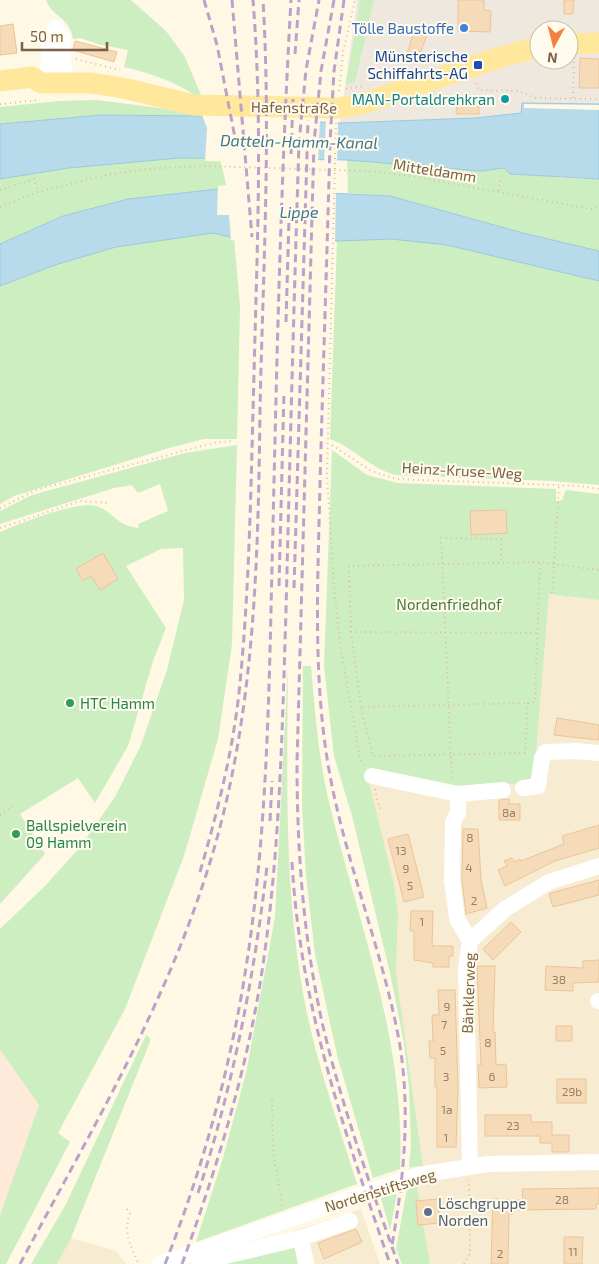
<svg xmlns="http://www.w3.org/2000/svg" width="599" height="1264" font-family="'Exo 2',sans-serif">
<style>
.residential{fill:#f7ebd2}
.commercial{fill:#ffe9d8}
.industrial{fill:#eee8df;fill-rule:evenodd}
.green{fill:#cdeec1}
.water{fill:#b7dbea;stroke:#9cc9dd}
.pier{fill:#fef8e4}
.building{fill:#f6dbb9;stroke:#ebc498}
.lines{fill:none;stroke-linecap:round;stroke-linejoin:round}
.path{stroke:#dcbe9c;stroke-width:2;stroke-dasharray:1 4;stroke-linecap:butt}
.minor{stroke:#fff;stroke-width:16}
.major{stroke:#ffe89b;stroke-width:21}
.rail{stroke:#bda1ca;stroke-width:3;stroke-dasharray:8 5;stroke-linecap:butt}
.shop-dot{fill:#3f7fe0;stroke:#fffbed;stroke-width:2}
.transit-dot{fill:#1a4fb4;stroke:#fffbed;stroke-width:2}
.culture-dot{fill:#0f9aa8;stroke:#fffbed;stroke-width:2}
.leisure-dot{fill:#2e9e5b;stroke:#fffbed;stroke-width:2}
.service-dot{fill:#5c6f8a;stroke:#fffbed;stroke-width:2}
.labels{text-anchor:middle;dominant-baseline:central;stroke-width:4;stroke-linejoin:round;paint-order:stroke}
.number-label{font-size:12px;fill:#998064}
.shop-label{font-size:15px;fill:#366cbe;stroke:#fffbed;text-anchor:end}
.transit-label{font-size:15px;fill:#164399;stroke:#fffbed;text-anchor:end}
.culture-label{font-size:15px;fill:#0d838f;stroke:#fffbed;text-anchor:end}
.street-label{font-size:15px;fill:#7a6147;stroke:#fffbed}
.park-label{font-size:15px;fill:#447b3b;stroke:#fffbed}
.leisure-label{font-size:15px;fill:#27864d;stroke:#fffbed;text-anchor:start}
.service-label{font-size:15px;fill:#4e5e75;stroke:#fffbed;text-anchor:start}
.water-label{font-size:16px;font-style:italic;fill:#3e7690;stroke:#fffbed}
</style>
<rect width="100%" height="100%" fill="#fef8e4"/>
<path class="residential" d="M 549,594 L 599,600 L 599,1264 L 430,1264 L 417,1187 L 407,1189 L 409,1167 L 423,1165 L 396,972 L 398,912 L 394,884 L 369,787 L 372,771 L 534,780 Z
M 361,1209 L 380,1264 L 193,1264 Z
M 71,1238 L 116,1251 L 126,1264 L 57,1264 Z"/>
<path class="commercial" d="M 0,1050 L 39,1105 L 0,1215 Z"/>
<path class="industrial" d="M 357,0 L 599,0 L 599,104 L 523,103 L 521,113 L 476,118 L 340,123 ZM 539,30 L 569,30 L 569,60 L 539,60 Z"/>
<path class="green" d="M 46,0 L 131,0 L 166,31 L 185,57 L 204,102 C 181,83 153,74 124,67 L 128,50 L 101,45 L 80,38 L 73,39 C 70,17 52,17 46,0 Z
M 360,0 L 374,0 L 355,82 L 346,84 Z
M 97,100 L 198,113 L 199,116 L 101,115 L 0,124 L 0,107 L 59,101 Z
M 179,158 L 220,159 L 227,188 L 128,199 L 63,216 L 0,244 L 0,179 L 69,168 Z
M 347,160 L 481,171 L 504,168 L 561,178 L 599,179 L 599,251 L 523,233 L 390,196 L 348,193 Z
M 213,233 L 234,238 L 240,306 L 237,439 L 204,439 L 169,448 L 14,496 L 0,504 L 0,286 L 55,265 L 116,247 Z
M 391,239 L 447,245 L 599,280 L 599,485 L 552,481 L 395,475 C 368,467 356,449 330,439 L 337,240 Z
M 237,445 L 232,644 L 218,739 L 184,856 L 125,1009 L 58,1133 L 70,1142 L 6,1264 L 0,1264 L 0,1215 L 39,1105 L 0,1050 L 0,929 L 46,885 L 80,847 L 115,797 L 141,745 L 167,670 L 184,600 L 183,548 L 161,549 L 126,566 L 166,628 L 153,661 L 128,746 L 95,803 L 78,778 L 20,814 L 45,854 L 0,904 L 0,532 C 21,523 76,501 96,506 C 112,510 116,526 139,528 L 138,524 L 168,511 L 160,484 L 138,493 L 132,485 L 114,488 L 0,524 L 0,511 L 32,495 L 185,453 Z
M 332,450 L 367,475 L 398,483 L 556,489 L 556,501 L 562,500 L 566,490 L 599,494 L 599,600 L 549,594 L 534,780 L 527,783 L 448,787 L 372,771 L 370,787 L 394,884 L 398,912 L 396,972 L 423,1166 L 409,1167 L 411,1145 L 409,1088 L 404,1043 L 390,973 L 352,816 L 334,756 L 324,666 Z
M 288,666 C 287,773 284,881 302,987 C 313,1054 337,1119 357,1184 L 196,1242 L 223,1158 L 246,1073 L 275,917 Z
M 303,666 L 311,666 C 315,711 318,754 328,798 C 357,920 406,1041 400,1169 L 373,1178 L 338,1059 L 315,954 L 306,876 L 302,805 Z
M 146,1035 L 151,1039 L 71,1238 L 57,1264 L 31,1264 L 65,1206 Z
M 417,1187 L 430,1264 L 402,1264 L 396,1249 L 407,1189 Z
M 397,1194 L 390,1230 L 381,1198 Z
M 296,1244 L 300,1264 L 225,1264 Z"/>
<path class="water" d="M 522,103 L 599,104 L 599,179 L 510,174 L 504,168 L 481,171 L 347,160 L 179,158 L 69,168 L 0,179 L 0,124 L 101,115 L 199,116 L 340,123 L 475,118 L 521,113 Z
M 227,188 L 390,196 L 523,233 L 599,251 L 599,281 L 447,245 L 391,239 L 286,243 L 234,238 L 213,233 L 116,247 L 55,265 L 0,286 L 0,244 L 63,216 L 128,199 Z"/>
<path class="pier" d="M 524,104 L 599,105 L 599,110 L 524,108 Z
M 199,114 L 320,120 L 318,163 L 205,161 L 207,128 L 202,115 Z
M 326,120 L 338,121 L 337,163 L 324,163 Z
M 227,185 L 336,190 L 335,243 L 286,246 L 231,240 L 229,215 L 217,215 L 218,186 Z"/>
<path class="building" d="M 458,0 L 484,0 L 484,10 L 491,11 L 490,32 L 458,31 Z
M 564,0 L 574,0 L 573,14 L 564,14 Z
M 13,24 L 17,53 L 0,55 L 0,26 Z
M 416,25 L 429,30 L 417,61 L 406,57 Z
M 75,41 L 117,52 L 114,62 L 73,50 Z
M 580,58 L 599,59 L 599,88 L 579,88 Z
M 457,102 L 479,102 L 479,114 L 456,114 Z
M 506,510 L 507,533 L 471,535 L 470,511 Z
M 103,553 L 118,579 L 100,590 L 91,576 L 83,581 L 76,569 Z
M 557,718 L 599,725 L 599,740 L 554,735 Z
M 509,799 L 509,804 L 520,804 L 520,820 L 499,820 L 499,800 Z
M 599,825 L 599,848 L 555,861 L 505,886 L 498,870 L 507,866 L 504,861 L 512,858 L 515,862 L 520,859 L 521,861 L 564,844 L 562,836 Z
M 463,829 L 478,829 L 481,880 L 487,908 L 466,914 L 462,879 Z
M 408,834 L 424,897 L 404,902 L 388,839 Z
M 599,880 L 599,895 L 553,907 L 549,894 L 551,893 Z
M 411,911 L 433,911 L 432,946 L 453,946 L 453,956 L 449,956 L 449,967 L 433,967 L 433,963 L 414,960 L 414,931 L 410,931 Z
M 511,922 L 521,932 L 493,960 L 483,949 Z
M 599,960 L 599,982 L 573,983 L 573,991 L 545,990 L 546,966 L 583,968 L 583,961 Z
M 477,966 L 495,966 L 493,1032 L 495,1032 L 496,1065 L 506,1064 L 507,1087 L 479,1088 L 478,1065 L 481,1065 Z
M 438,990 L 455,990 L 458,1086 L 456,1147 L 437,1147 L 437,1087 L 435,1087 L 435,1058 L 430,1058 L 429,1041 L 433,1041 L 432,1015 L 439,1015 Z
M 556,1026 L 572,1026 L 572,1041 L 556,1041 Z
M 557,1079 L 586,1079 L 586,1103 L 557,1103 Z
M 485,1115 L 531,1115 L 531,1122 L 552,1122 L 552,1135 L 569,1135 L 569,1152 L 552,1152 L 552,1143 L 540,1143 L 540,1136 L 485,1136 Z
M 599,1188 L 599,1204 L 596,1204 L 596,1209 L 513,1210 L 513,1214 L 509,1214 L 508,1264 L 491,1264 L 493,1199 L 523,1200 L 522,1189 Z
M 438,1199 L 440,1223 L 418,1225 L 416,1201 Z
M 356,1229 L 362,1242 L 324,1259 L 318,1243 Z
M 564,1237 L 583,1237 L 582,1264 L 564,1264 Z"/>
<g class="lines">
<path class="path" d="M 76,59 L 120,70
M 476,83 L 479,90 L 518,91 L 536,98 L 599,99
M 346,89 L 363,86
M 339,91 L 343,52 L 355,0
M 573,98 L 574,61
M 0,104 L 40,100
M 336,123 L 327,474 L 334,587 L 341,649 L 360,759 L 364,765
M 0,190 L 34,179 L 38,192
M 498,191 L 502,174
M 0,207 L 38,192 L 110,174 L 158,168 L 204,166 L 368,171 L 410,176 L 591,209 L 599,207
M 332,445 L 371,471 L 396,479 L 580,486 L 599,489
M 0,508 L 36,490 L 213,443 L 233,441
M 0,528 L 80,501 L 109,503
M 552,593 L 559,485
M 351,632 L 349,566 L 540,562 L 599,570
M 528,703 L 525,753 L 373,756 L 361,707 Z
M 528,703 L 535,702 L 540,563
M 361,707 L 351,632 L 537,633
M 452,778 L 441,538 L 501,539 L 501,563
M 375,789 L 379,808 L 384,809
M 0,815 L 14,805
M 272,1100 L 273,1152 L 283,1208
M 127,1209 L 130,1213 C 123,1234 130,1245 139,1264
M 464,1264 L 470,1253 L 469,1180"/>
<path class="minor" d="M 48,83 L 49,42 L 55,28 L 63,38 L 64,82
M 372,776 L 458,794 L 503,790
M 523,788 L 538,786 L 542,758 L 546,752 L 576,751 L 599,753
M 458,794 L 458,813 L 453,822 L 452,880 L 457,919 L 470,941
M 598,1001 L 599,1001
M 470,1166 L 466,969 L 470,941 L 505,909 L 549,882 L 599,866
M 301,1238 L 306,1264
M 197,1251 L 200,1262 L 301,1238 L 350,1221
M 160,1264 L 418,1175 L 488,1164 L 599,1162"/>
<path class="major" d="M 569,44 L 599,43
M 0,81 L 32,77 L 41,83 L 91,83 L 123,88 L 194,105 L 339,108 L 361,104 L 501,57 L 539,47"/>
<path class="rail" d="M 204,0 L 217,45 L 236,143
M 232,0 L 252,237
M 334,0 L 321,71 L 314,143 L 297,762 C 297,849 303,936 322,1022 C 341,1104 370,1184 398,1264
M 344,0 L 334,71 L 330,143 C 327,257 323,371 320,484 C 318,575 313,668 327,758 C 342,854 381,944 399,1040 C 411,1109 404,1177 392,1245
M 295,54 L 299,0
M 291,154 L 293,99
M 286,322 L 289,219
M 279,586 L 284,392
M 294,588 L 308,120
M 270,821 L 272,781
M 292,862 C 300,1006 344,1130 390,1264
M 200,872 C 218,810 234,747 240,683 C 250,580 251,477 254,374 C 257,249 263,125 253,0
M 198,1193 C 233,1086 254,978 267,866
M 20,1264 C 87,1138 161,1014 205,878 C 255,726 258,567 260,409 C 263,272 271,136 263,0
M 165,1264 C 201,1173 228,1077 244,980 C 269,830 269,677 273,526 C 277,350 281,175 291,0
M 182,1264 C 215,1173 244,1080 260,984 C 280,860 282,735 286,610 C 290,454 294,298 299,143 L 306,70 L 319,0"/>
</g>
<circle class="shop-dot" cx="464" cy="28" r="5"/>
<rect class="transit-dot" x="473" y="60" width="10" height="10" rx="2.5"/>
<circle class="culture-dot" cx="505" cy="99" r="5"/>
<g class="leisure-dot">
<circle cx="70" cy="703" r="5"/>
<circle cx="16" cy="834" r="5"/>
</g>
<circle class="service-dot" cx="428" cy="1212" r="5"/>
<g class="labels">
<g class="number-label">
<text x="509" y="812">8a</text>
<text x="470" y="837">8</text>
<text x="401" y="850">13</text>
<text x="469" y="867">4</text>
<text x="406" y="868">9</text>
<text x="410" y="885">5</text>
<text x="474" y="900">2</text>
<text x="422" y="921">1</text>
<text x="559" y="979">38</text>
<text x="447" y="1006">9</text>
<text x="444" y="1024">7</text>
<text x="488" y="1042">8</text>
<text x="443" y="1050">5</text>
<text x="446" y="1076">3</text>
<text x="492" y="1076">6</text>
<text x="572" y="1091">29b</text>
<text x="447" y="1109">1a</text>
<text x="513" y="1125">23</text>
<text x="446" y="1137">1</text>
<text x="562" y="1199">28</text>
<text x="573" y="1251">11</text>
<text x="500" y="1253">2</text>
</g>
<g class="shop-label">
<text x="454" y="28">Tölle Baustoffe</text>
</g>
<g class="transit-label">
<text x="468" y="56">Münsterische<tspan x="468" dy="17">Schiffahrts-AG</tspan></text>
</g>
<g class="culture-label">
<text x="495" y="99">MAN-Portaldrehkran</text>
</g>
<g class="street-label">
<text transform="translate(294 107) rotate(1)">Hafenstraße</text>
<text transform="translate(435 170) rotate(9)">Mitteldamm</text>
<text transform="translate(462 470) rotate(3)">Heinz-Kruse-Weg</text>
<text transform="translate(468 993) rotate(-88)">Bänklerweg</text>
<text transform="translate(380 1190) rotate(-17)">Nordenstiftsweg</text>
</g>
<g class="park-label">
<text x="449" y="604">Nordenfriedhof</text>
</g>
<g class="leisure-label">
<text x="80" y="703">HTC Hamm</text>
<text x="26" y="825">Ballspielverein<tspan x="26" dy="17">09 Hamm</tspan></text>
</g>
<g class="service-label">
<text x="438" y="1203">Löschgruppe<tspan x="438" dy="17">Norden</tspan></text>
</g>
<g class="water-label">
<text transform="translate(299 141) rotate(1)">Datteln-Hamm-Kanal</text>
<text x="299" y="211">Lippe</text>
</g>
</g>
<g transform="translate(554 45) rotate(187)"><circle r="24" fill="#fffbed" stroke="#cabdab"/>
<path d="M0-4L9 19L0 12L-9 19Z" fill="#f4813e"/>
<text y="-8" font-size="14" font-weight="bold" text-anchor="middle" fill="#7a6147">N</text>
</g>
<path d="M22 42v8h85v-8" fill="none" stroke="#7a6147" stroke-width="2.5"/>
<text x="30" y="42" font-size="15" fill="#7a6147" stroke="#fffbed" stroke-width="4" paint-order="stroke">50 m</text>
</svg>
